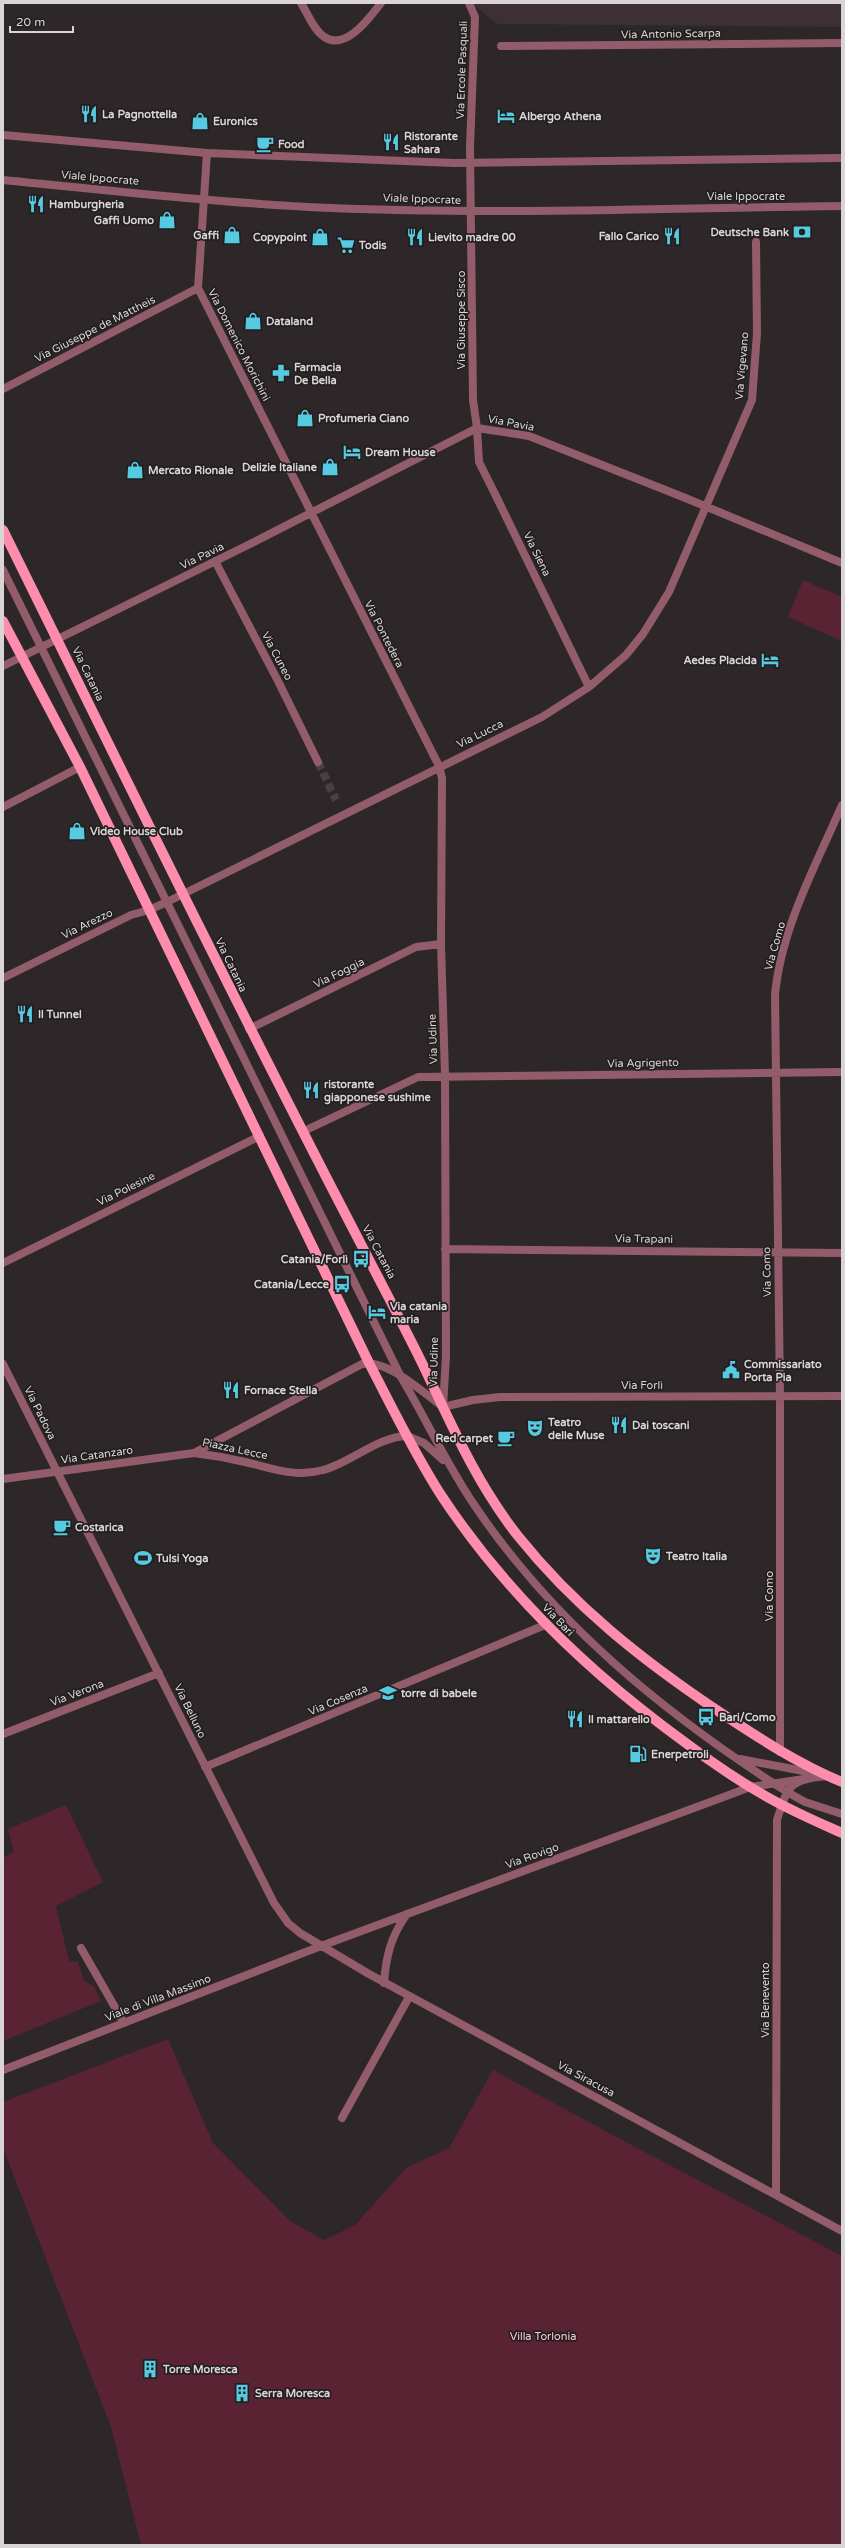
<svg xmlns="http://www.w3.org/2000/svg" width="845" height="2548" font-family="'Varela Round',sans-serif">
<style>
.built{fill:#3c3033}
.green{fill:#592334}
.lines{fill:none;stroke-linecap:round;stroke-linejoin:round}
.pedestrian-tunnel{stroke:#474143;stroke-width:8;stroke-dasharray:8 4;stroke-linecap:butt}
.service{stroke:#935c6b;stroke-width:8}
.pedestrian{stroke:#935c6b;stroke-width:8}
.minor{stroke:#935c6b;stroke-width:8}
.tertiary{stroke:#935c6b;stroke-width:8}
.primary{stroke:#fe8cad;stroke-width:10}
.labels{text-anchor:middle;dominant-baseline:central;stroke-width:3.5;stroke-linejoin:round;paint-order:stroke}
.street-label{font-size:11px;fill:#d9d5d6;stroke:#231e1f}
.poi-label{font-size:11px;font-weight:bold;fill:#d9d5d6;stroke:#231e1f;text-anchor:start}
.park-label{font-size:11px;fill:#f9cbd6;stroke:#231e1f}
</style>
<rect width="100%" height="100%" fill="#2d2729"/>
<path class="built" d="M 471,3 L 842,3 L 842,27 L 497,24 Z"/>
<path class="green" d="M 803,580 L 842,597 L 842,641 L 788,617 Z
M 66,1805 L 103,1882 L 56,1906 L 69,1961 L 78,1962 L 84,1981 L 94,1986 L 101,2001 L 3,2041 L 3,1858 L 14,1852 L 8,1829 Z
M 168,2039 L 213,2143 L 290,2221 L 324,2240 L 355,2225 L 406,2168 L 449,2148 L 493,2070 L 624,2141 L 842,2256 L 842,2545 L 141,2545 L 111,2427 L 3,2148 L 3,2102 Z"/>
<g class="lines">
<path class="pedestrian-tunnel" d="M 318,762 L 336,800"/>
<path class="service" d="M 3,570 L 401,1377 C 426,1419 446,1463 473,1503 C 553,1623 666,1715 787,1792 L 805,1802 L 842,1814
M 3,1263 L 260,1136
M 407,1436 L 424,1443 L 443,1460
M 740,1759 L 819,1774
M 81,1948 L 124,2023
M 342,2118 L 409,1997"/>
<path class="pedestrian" d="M 477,428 L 479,462 L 496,496"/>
<path class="minor" d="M 301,3 C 308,14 313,29 323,36 C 345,53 370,17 381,3
M 469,3 L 475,17 L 470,147 L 473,400 L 477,428
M 501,46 L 842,43
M 207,153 L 198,288 L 439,766 L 442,778 L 441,944 L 445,1075 L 446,1356 L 443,1407
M 3,389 L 198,288
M 496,496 L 589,687
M 215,561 L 278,681 L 318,762
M 3,666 L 248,545 L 477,428 L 529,436 L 683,497 L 842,563
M 3,807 L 80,767
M 3,978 L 131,915 L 149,910 L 167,902 L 542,717 L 589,687 L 626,655 L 643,634 L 669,592 L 752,400 L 757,333 L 756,242
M 249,1029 L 416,947 L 441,944
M 302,1132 L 418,1077 L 842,1072
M 445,1249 L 842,1253
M 3,1364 L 274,1903 L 288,1923 L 300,1933 L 369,1974 L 842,2231
M 443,1407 L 473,1400 L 500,1397 L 842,1396
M 194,1453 L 362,1364 C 388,1359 422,1392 443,1407
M 194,1453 C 211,1455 228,1458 245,1462 C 272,1468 295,1478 323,1470 C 351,1463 376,1437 407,1436
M 3,1734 L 159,1673
M 780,1752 L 780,1396 L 775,995 C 781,928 816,865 842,805
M 205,1767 L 545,1625
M 384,1983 C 386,1956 391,1936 407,1914
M 3,2070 L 321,1946 L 721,1798 L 750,1787 L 804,1779
M 776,2195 L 777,1820 C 788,1785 789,1780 827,1776"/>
<path class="tertiary" d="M 3,135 L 207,153 L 454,163 L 842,158
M 3,180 C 112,191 222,203 331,208 C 501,215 672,208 842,206
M 3,1479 L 194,1453"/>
<path class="primary" d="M 3,530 C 122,771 240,1012 364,1250 C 384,1289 405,1328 424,1367 C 452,1426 477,1484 518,1536 C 574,1606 641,1659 715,1709 C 756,1736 796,1763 842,1782
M 3,621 L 80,767 L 369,1363 C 392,1407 414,1453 441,1495 C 501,1586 577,1661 663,1726 C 695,1750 727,1774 762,1794 C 787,1809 815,1821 842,1833"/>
</g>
<defs>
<g id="restaurant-bare" transform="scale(1.38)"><path d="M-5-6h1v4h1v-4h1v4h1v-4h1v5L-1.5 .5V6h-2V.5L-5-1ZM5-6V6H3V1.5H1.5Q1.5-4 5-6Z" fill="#55cae0" stroke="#231e1f" stroke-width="2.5" paint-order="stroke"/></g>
<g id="hotel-bare" transform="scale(1.38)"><path d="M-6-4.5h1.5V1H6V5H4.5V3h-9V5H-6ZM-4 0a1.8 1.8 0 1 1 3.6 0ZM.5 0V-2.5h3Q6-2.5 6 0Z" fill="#55cae0" stroke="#231e1f" stroke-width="2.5" paint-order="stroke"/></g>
<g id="shop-bare" transform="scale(1.38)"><path d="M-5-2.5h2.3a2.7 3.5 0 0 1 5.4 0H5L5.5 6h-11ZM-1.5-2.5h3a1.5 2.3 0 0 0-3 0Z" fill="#55cae0" stroke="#231e1f" stroke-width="2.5" paint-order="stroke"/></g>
<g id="cafe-bare" transform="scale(1.38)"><path d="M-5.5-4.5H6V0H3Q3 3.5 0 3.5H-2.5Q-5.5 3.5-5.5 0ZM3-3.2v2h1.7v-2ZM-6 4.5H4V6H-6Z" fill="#55cae0" stroke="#231e1f" stroke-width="2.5" paint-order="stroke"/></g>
<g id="bank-bare" transform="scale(1.38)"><path d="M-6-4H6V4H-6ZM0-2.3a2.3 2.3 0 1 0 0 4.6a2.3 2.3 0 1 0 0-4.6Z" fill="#55cae0" stroke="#231e1f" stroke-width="2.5" paint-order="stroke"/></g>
<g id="supermarket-bare" transform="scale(1.38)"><path d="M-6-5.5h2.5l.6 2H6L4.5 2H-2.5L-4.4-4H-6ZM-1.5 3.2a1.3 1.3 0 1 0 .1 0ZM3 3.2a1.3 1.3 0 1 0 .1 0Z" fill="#55cae0" stroke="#231e1f" stroke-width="2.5" paint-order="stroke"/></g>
<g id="pharmacy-bare" transform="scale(1.38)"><path d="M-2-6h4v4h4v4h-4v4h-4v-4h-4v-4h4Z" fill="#55cae0" stroke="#231e1f" stroke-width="2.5" paint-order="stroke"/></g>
<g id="bus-bare" transform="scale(1.38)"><path d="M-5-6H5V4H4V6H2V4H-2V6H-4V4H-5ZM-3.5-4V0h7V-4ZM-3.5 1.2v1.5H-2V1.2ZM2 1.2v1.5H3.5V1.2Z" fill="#55cae0" stroke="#231e1f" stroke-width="2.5" paint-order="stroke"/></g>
<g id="civic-bare" transform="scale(1.38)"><path d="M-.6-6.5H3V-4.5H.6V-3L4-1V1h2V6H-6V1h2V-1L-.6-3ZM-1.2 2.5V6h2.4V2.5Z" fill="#55cae0" stroke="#231e1f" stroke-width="2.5" paint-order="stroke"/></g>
<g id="theatre-bare" transform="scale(1.38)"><path d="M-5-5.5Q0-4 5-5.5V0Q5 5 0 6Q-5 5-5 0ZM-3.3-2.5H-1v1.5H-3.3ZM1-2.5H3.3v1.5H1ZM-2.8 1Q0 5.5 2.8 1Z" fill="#55cae0" stroke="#231e1f" stroke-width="2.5" paint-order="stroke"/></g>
<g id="stadium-bare" transform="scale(1.38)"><path d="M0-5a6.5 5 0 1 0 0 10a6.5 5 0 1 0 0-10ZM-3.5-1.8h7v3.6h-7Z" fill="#55cae0" stroke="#231e1f" stroke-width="2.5" paint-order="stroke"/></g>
<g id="school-bare" transform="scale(1.38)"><path d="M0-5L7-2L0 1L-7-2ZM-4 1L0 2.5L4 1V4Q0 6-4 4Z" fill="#55cae0" stroke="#231e1f" stroke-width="2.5" paint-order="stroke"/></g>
<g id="fuel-bare" transform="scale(1.38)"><path d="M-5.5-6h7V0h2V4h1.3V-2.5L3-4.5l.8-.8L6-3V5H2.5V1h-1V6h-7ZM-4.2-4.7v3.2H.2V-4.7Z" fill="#55cae0" stroke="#231e1f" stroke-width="2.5" paint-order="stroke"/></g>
<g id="building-bare" transform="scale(1.38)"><path d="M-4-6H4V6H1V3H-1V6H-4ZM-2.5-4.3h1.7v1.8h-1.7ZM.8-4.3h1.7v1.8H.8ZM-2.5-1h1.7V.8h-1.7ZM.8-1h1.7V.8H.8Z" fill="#55cae0" stroke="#231e1f" stroke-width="2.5" paint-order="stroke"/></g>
</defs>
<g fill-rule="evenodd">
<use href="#restaurant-bare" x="89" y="114"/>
<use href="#hotel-bare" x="506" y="116"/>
<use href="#shop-bare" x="200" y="121"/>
<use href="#restaurant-bare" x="391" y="142"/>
<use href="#cafe-bare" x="265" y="144"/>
<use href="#restaurant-bare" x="36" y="204"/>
<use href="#shop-bare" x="167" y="220"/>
<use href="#bank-bare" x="802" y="232"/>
<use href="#shop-bare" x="232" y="235"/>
<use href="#restaurant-bare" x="672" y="236"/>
<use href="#shop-bare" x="320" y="237"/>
<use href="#restaurant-bare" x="415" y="237"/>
<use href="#supermarket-bare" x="346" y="245"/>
<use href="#shop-bare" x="253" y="321"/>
<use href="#pharmacy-bare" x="281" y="373"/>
<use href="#shop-bare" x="305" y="418"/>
<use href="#hotel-bare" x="352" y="452"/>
<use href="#shop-bare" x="330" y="467"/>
<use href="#shop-bare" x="135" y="470"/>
<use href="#hotel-bare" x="770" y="660"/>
<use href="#shop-bare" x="77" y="831"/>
<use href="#restaurant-bare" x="25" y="1014"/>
<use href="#restaurant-bare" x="311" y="1090"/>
<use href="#bus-bare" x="361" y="1259"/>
<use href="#bus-bare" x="342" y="1284"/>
<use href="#hotel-bare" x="377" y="1312"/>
<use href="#civic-bare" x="731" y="1370"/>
<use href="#restaurant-bare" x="231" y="1390"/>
<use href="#restaurant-bare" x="619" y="1425"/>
<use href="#theatre-bare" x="535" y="1428"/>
<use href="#cafe-bare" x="506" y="1438"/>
<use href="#cafe-bare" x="62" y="1527"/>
<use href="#theatre-bare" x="653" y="1556"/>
<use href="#stadium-bare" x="143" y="1558"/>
<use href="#school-bare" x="388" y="1693"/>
<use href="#bus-bare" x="706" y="1717"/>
<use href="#restaurant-bare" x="575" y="1719"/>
<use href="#fuel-bare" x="638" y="1754"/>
<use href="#building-bare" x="150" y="2369"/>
<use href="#building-bare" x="242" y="2393"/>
</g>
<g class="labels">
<g class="street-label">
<text transform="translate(671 34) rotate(-1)">Via Antonio Scarpa</text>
<text transform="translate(462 70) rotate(-88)">Via Ercole Pasquali</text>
<text transform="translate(100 178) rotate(5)">Viale Ippocrate</text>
<text x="746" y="196">Viale Ippocrate</text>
<text transform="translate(422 199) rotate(2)">Viale Ippocrate</text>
<text transform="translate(461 320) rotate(-90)">Via Giuseppe Sisco</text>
<text transform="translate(95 329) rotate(-27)">Via Giuseppe de Mattheis</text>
<text transform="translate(239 345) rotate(63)">Via Domenico Morichini</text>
<text transform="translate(742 366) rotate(-85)">Via Vigevano</text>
<text transform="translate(511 423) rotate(11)">Via Pavia</text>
<text transform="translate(537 554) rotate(64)">Via Siena</text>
<text transform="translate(202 556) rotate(-26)">Via Pavia</text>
<text transform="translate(384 634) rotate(63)">Via Pontedera</text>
<text transform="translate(277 656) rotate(62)">Via Cuneo</text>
<text transform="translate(88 674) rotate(64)">Via Catania</text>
<text transform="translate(480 734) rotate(-26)">Via Lucca</text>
<text transform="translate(87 924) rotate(-26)">Via Arezzo</text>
<text transform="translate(775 946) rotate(-74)">Via Como</text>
<text transform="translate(231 965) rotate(64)">Via Catania</text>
<text transform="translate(339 973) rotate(-26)">Via Foggia</text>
<text transform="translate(433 1039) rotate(-92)">Via Udine</text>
<text transform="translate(643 1063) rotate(-1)">Via Agrigento</text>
<text transform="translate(126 1189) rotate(-26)">Via Polesine</text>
<text transform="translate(644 1239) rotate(1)">Via Trapani</text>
<text transform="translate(379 1252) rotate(62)">Via Catania</text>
<text transform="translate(767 1272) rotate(-91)">Via Como</text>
<text transform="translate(434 1362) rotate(-89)">Via Udine</text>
<text x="642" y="1385">Via Forlì</text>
<text transform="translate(40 1413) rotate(64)">Via Padova</text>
<text transform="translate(235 1449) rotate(12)">Piazza Lecce</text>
<text transform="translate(97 1455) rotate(-8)">Via Catanzaro</text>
<text transform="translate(769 1596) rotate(-90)">Via Como</text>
<text transform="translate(558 1620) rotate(46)">Via Bari</text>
<text transform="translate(77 1693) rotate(-21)">Via Verona</text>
<text transform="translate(338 1700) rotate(-23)">Via Cosenza</text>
<text transform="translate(190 1711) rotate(64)">Via Belluno</text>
<text transform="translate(532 1856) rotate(-20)">Via Rovigo</text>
<text transform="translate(158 1998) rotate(-21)">Viale di Villa Massimo</text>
<text transform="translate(765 2000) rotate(-90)">Via Benevento</text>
<text transform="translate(586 2079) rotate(28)">Via Siracusa</text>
</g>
<g class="poi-label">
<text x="102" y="114">La Pagnottella</text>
<text x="519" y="116">Albergo Athena</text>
<text x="213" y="121">Euronics</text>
<text x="404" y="136">Ristorante<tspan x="404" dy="13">Sahara</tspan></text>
<text x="278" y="144">Food</text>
<text x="49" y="204">Hamburgheria</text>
<text x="154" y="220" text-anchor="end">Gaffi Uomo</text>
<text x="789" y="232" text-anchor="end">Deutsche Bank</text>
<text x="219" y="235" text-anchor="end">Gaffi</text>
<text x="659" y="236" text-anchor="end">Fallo Carico</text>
<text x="307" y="237" text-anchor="end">Copypoint</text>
<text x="428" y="237">Lievito madre 00</text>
<text x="359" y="245">Todis</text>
<text x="266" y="321">Dataland</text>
<text x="294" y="367">Farmacia<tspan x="294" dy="13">De Bella</tspan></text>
<text x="318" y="418">Profumeria Ciano</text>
<text x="365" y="452">Dream House</text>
<text x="317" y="467" text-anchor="end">Delizie Italiane</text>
<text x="148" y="470">Mercato Rionale</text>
<text x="757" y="660" text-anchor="end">Aedes Placida</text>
<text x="90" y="831">Video House Club</text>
<text x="38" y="1014">Il Tunnel</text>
<text x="324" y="1084">ristorante<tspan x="324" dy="13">giapponese sushime</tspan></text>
<text x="348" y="1259" text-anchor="end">Catania/Forlì</text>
<text x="329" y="1284" text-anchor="end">Catania/Lecce</text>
<text x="390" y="1306">Via catania<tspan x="390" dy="13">maria</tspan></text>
<text x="744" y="1364">Commissariato<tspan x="744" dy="13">Porta Pia</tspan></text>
<text x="244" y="1390">Fornace Stella</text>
<text x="548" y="1422">Teatro<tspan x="548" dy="13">delle Muse</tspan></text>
<text x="632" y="1425">Dai toscani</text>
<text x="493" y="1438" text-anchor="end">Red carpet</text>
<text x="75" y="1527">Costarica</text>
<text x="666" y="1556">Teatro Italia</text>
<text x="156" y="1558">Tulsi Yoga</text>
<text x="401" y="1693">torre di babele</text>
<text x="719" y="1717">Bari/Como</text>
<text x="588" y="1719">Il mattarello</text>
<text x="651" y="1754">Enerpetroli</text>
<text x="163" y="2369">Torre Moresca</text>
<text x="255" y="2393">Serra Moresca</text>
</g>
<g class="park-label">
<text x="543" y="2336">Villa Torlonia</text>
</g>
</g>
<rect width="845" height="2548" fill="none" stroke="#d9d5d6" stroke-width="8"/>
<path d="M10 26v6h63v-6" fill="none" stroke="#d9d5d6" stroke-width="2"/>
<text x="16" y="26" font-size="12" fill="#d9d5d6" stroke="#231e1f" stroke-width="3" paint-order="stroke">20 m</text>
</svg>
